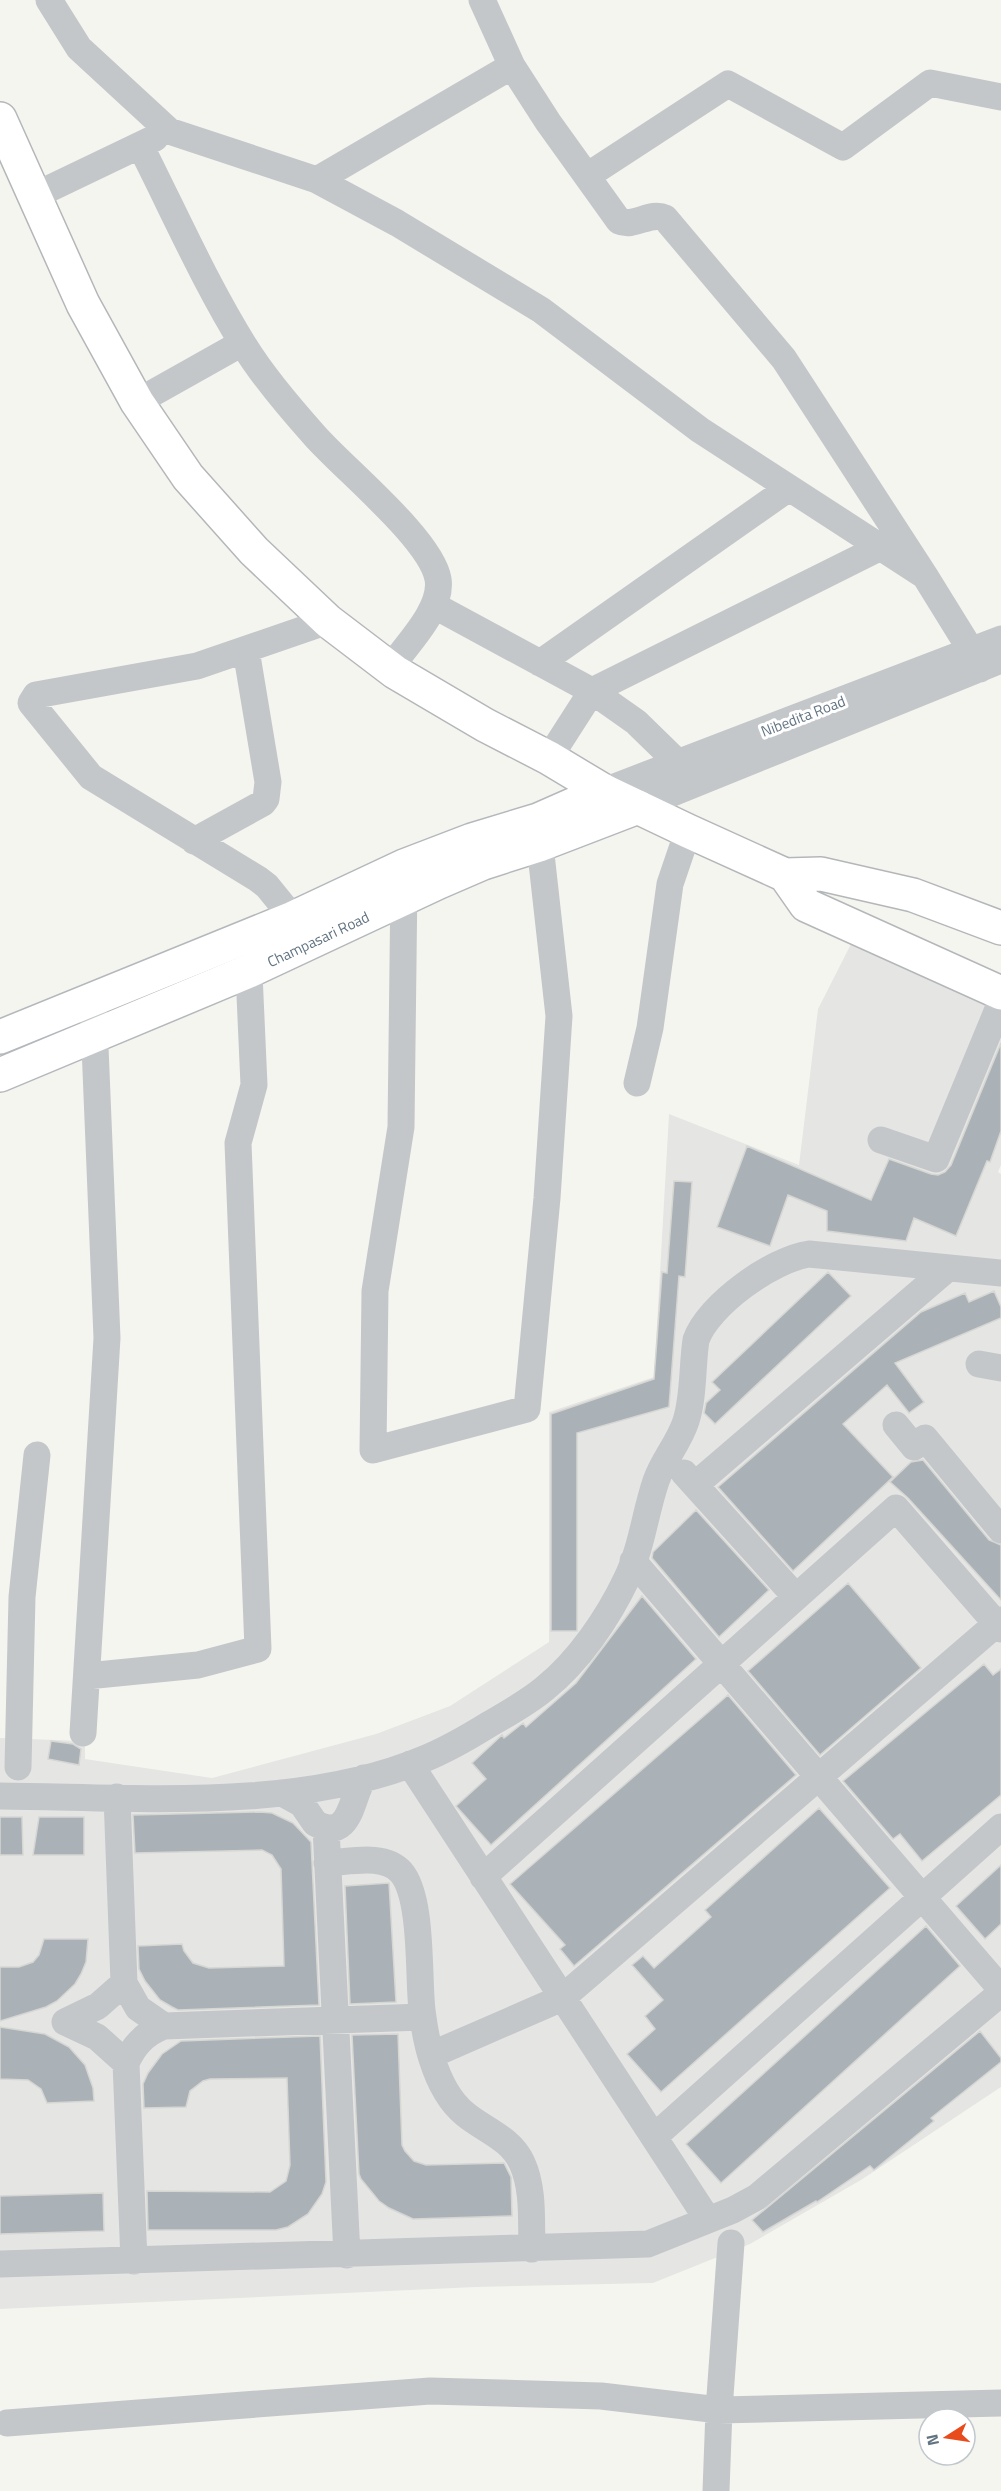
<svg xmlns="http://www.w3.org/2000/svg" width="1001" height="2491" font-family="'Titillium Web',sans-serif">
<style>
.built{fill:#e5e6e4}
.building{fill:#aab2b7;stroke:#d6d6d3;stroke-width:1.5}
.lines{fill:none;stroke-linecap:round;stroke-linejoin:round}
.major-casing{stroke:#b4b8bc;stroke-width:36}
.highway-casing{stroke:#b4b7ba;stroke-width:36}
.minor{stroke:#c4c7ca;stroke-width:27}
.major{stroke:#fff;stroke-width:33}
.highway{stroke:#fff;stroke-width:33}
.labels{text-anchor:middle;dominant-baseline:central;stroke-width:6;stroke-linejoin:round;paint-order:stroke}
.street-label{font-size:15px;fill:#627482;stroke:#fff}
</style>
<rect width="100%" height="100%" fill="#f5f5f0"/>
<path class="built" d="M 853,940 L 1001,1006 L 1001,1165 L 998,1172 L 1001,1174 L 1001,2087 L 861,2180 L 750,2244 L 653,2283 L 476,2287 L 0,2309 L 0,1738 L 85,1741 L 85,1759 L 212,1778 L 376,1734 L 450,1706 L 549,1642 L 549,1412 L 654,1377 L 669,1114 L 799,1165 L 818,1009 Z"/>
<path class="building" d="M 1001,1043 L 1001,1131 L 990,1162 L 987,1161 L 956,1236 L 914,1218 L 906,1241 L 827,1231 L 827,1211 L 788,1195 L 770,1246 L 717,1227 L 747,1146 L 871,1200 L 889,1159 L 931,1174 L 938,1175 L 945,1172 L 951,1165 Z
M 674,1181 L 692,1182 L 685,1277 L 679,1276 L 669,1407 L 577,1433 L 577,1631 L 551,1631 L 551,1414 L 654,1379 L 662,1272 L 667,1273 Z
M 828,1272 L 851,1296 L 715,1424 L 704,1413 L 706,1403 L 720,1390 L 712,1382 Z
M 994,1291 L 1001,1307 L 1001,1318 L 895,1363 L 924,1402 L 909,1413 L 887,1385 L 843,1424 L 893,1477 L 793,1571 L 718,1487 L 921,1312 L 965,1293 L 969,1302 Z
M 923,1460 L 989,1540 L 1001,1545 L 1001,1600 L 908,1498 L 890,1482 L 911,1462 Z
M 696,1510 L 769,1590 L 719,1637 L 652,1558 L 653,1552 Z
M 848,1583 L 921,1668 L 820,1755 L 748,1671 Z
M 642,1596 L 696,1659 L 491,1845 L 456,1806 L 486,1779 L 472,1763 L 502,1735 L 504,1738 L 523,1723 L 526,1727 L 576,1683 Z
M 984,1664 L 993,1675 L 1001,1669 L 1001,1795 L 922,1861 L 900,1834 L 893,1839 L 843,1781 Z
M 728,1695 L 796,1775 L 574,1966 L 560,1949 L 565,1945 L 510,1884 Z
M 51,1741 L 73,1744 L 81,1749 L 79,1765 L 48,1759 Z
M 819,1808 L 890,1888 L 661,2092 L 627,2054 L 655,2029 L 645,2016 L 663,2000 L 632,1965 L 643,1956 L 654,1968 L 711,1917 L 705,1910 Z
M 260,1812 L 272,1813 L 293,1823 L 311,1842 L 319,2005 L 178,2010 L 172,2007 L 160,2000 L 145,1981 L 139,1969 L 138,1946 L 182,1944 L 184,1951 L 193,1963 L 209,1968 L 284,1966 L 281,1869 L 272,1855 L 262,1850 L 135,1853 L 133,1815 Z
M 0,1817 L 22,1817 L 23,1855 L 0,1855 Z
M 39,1817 L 84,1817 L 84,1855 L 33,1855 Z
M 1001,1865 L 1001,1924 L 985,1939 L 956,1906 Z
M 389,1883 L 396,2002 L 350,2004 L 345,1886 Z
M 926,1926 L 960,1966 L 721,2183 L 686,2144 Z
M 44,1939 L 88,1939 L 86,1962 L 81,1974 L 75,1984 L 57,2001 L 46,2007 L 0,2021 L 0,1967 L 19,1967 L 33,1962 L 39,1955 Z
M 0,2027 L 45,2034 L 69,2047 L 85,2065 L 93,2088 L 94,2101 L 47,2103 L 41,2089 L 28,2080 L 0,2079 Z
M 980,2031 L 1001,2058 L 1001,2062 L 931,2118 L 934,2121 L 874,2170 L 870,2166 L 817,2202 L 816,2201 L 763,2232 L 752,2220 Z
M 398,2034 L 402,2145 L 405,2151 L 414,2161 L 426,2165 L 504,2163 L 511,2177 L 512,2216 L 413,2219 L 389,2208 L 379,2201 L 361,2179 L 359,2174 L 352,2035 Z
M 320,2036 L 326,2182 L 322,2194 L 308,2214 L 288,2227 L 276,2230 L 148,2230 L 147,2191 L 270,2192 L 286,2181 L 290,2165 L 287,2078 L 210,2079 L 203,2081 L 190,2091 L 186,2107 L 144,2108 L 143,2084 L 148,2073 L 162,2054 L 181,2041 Z
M 103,2193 L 104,2231 L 0,2234 L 0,2196 Z"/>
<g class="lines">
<g class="major-casing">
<g id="major">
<path d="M 0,1037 L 293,918 L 404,866 L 472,840 L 538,820 L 604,791"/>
<path id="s1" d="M 0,1075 L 249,971 L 439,882 L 483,863 L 539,845 L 638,807"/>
</g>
</g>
<g class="highway-casing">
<path id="highway" d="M 0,119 L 83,304 L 137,402 L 188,477 L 254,551 L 328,621 L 395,672 L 485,725 L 549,758 L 604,791 L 688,831 L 785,875 L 821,874 L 913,895 L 1001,928
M 785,875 L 806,905 L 1001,993"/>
</g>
<path class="minor" d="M 49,0 L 79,48 L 169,131 L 317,180 L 397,223 L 541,310 L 700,430 L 925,576
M 482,0 L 512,66 L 548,122 L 619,221 C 634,228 650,211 665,218 L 784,359 L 925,576 L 972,652 L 980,669
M 140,145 C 174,212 205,283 245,347 C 264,378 290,408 315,436 C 344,469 431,539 438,579 C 443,609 407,644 390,668
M 587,176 L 728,84 L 843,147 L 930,83 L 1001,97
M 317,180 L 512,66
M 34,196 L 155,138
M 137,402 L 242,343
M 435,606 L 592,691 L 636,722 L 677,762
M 540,663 L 789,488
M 549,758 L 592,691 L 881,547
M 604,791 L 1001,639
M 638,807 L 1001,660
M 194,841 L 263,803 L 266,799 L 268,782 L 246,650
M 404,881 L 401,1127 L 375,1291 L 373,1450 L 527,1409 L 547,1198 L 559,1016 L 538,827
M 293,918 L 267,886 L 258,879 L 91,777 L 31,703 L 36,695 L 197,666 L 328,621
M 637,1083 L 650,1028 L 670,884 L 688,831
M 881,1140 L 936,1159 L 1001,1002
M 979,1364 L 1001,1368
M 896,1425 L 914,1447 L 925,1438 L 1001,1530
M 684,1473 L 796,1597
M 695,1485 L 948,1268
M 633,1561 L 1001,1989
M 87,1676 L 198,1665 L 258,1649 L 238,1143 L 254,1085 L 248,951
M 83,1733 L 107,1338 L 93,998
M 410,1764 L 708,2220
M 18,1767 L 22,1597 L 37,1455
M 282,1793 L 302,1804 L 315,1823 C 352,1844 351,1794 364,1778
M 0,1796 C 134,1797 298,1812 424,1759 C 446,1750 467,1738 488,1725 C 507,1714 527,1703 544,1689 C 579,1661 608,1618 627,1578 C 642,1547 645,1513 656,1481 C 663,1460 679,1443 686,1421 C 694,1396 692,1366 696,1340 C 708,1305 773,1259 809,1254 L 1001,1273
M 117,1797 L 124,1983 L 138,2008 L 164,2026
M 326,1828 L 347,2255
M 327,1863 C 350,1862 384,1853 401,1872 C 423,1897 418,1976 422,2010 C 424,2026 427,2044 432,2059 C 438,2078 449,2101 465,2114 C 484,2130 511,2138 522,2163 C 534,2189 531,2221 532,2249
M 483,1877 L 896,1508 L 1001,1629
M 65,2022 L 97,2037 L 126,2063
M 65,2022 L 98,2006 L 124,1983
M 431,2055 L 562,1998 L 1001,1620
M 654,2137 L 1001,1827
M 134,2261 L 126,2063 C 134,2045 145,2033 164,2026 L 423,2017
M 0,2264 L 648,2244 L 733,2210 L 757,2197 L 1001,1993
M 7,2423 L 430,2391 L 601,2396 L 719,2410 L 731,2243
M 716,2491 L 719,2410 L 1001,2403"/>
<use href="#major" class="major"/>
<use href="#highway" class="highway"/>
</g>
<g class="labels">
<g class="street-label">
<text transform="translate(803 716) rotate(-21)">Nibedita Road</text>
<text stroke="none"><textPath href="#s1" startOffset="346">Champasari Road</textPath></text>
</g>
</g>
<g transform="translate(947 2437) rotate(258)"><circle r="28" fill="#ffffff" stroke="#c0c7cd" stroke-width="1.5"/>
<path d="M0-4.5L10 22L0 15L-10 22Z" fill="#e84b1c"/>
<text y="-9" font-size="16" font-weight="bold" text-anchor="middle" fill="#627482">N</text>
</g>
</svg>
